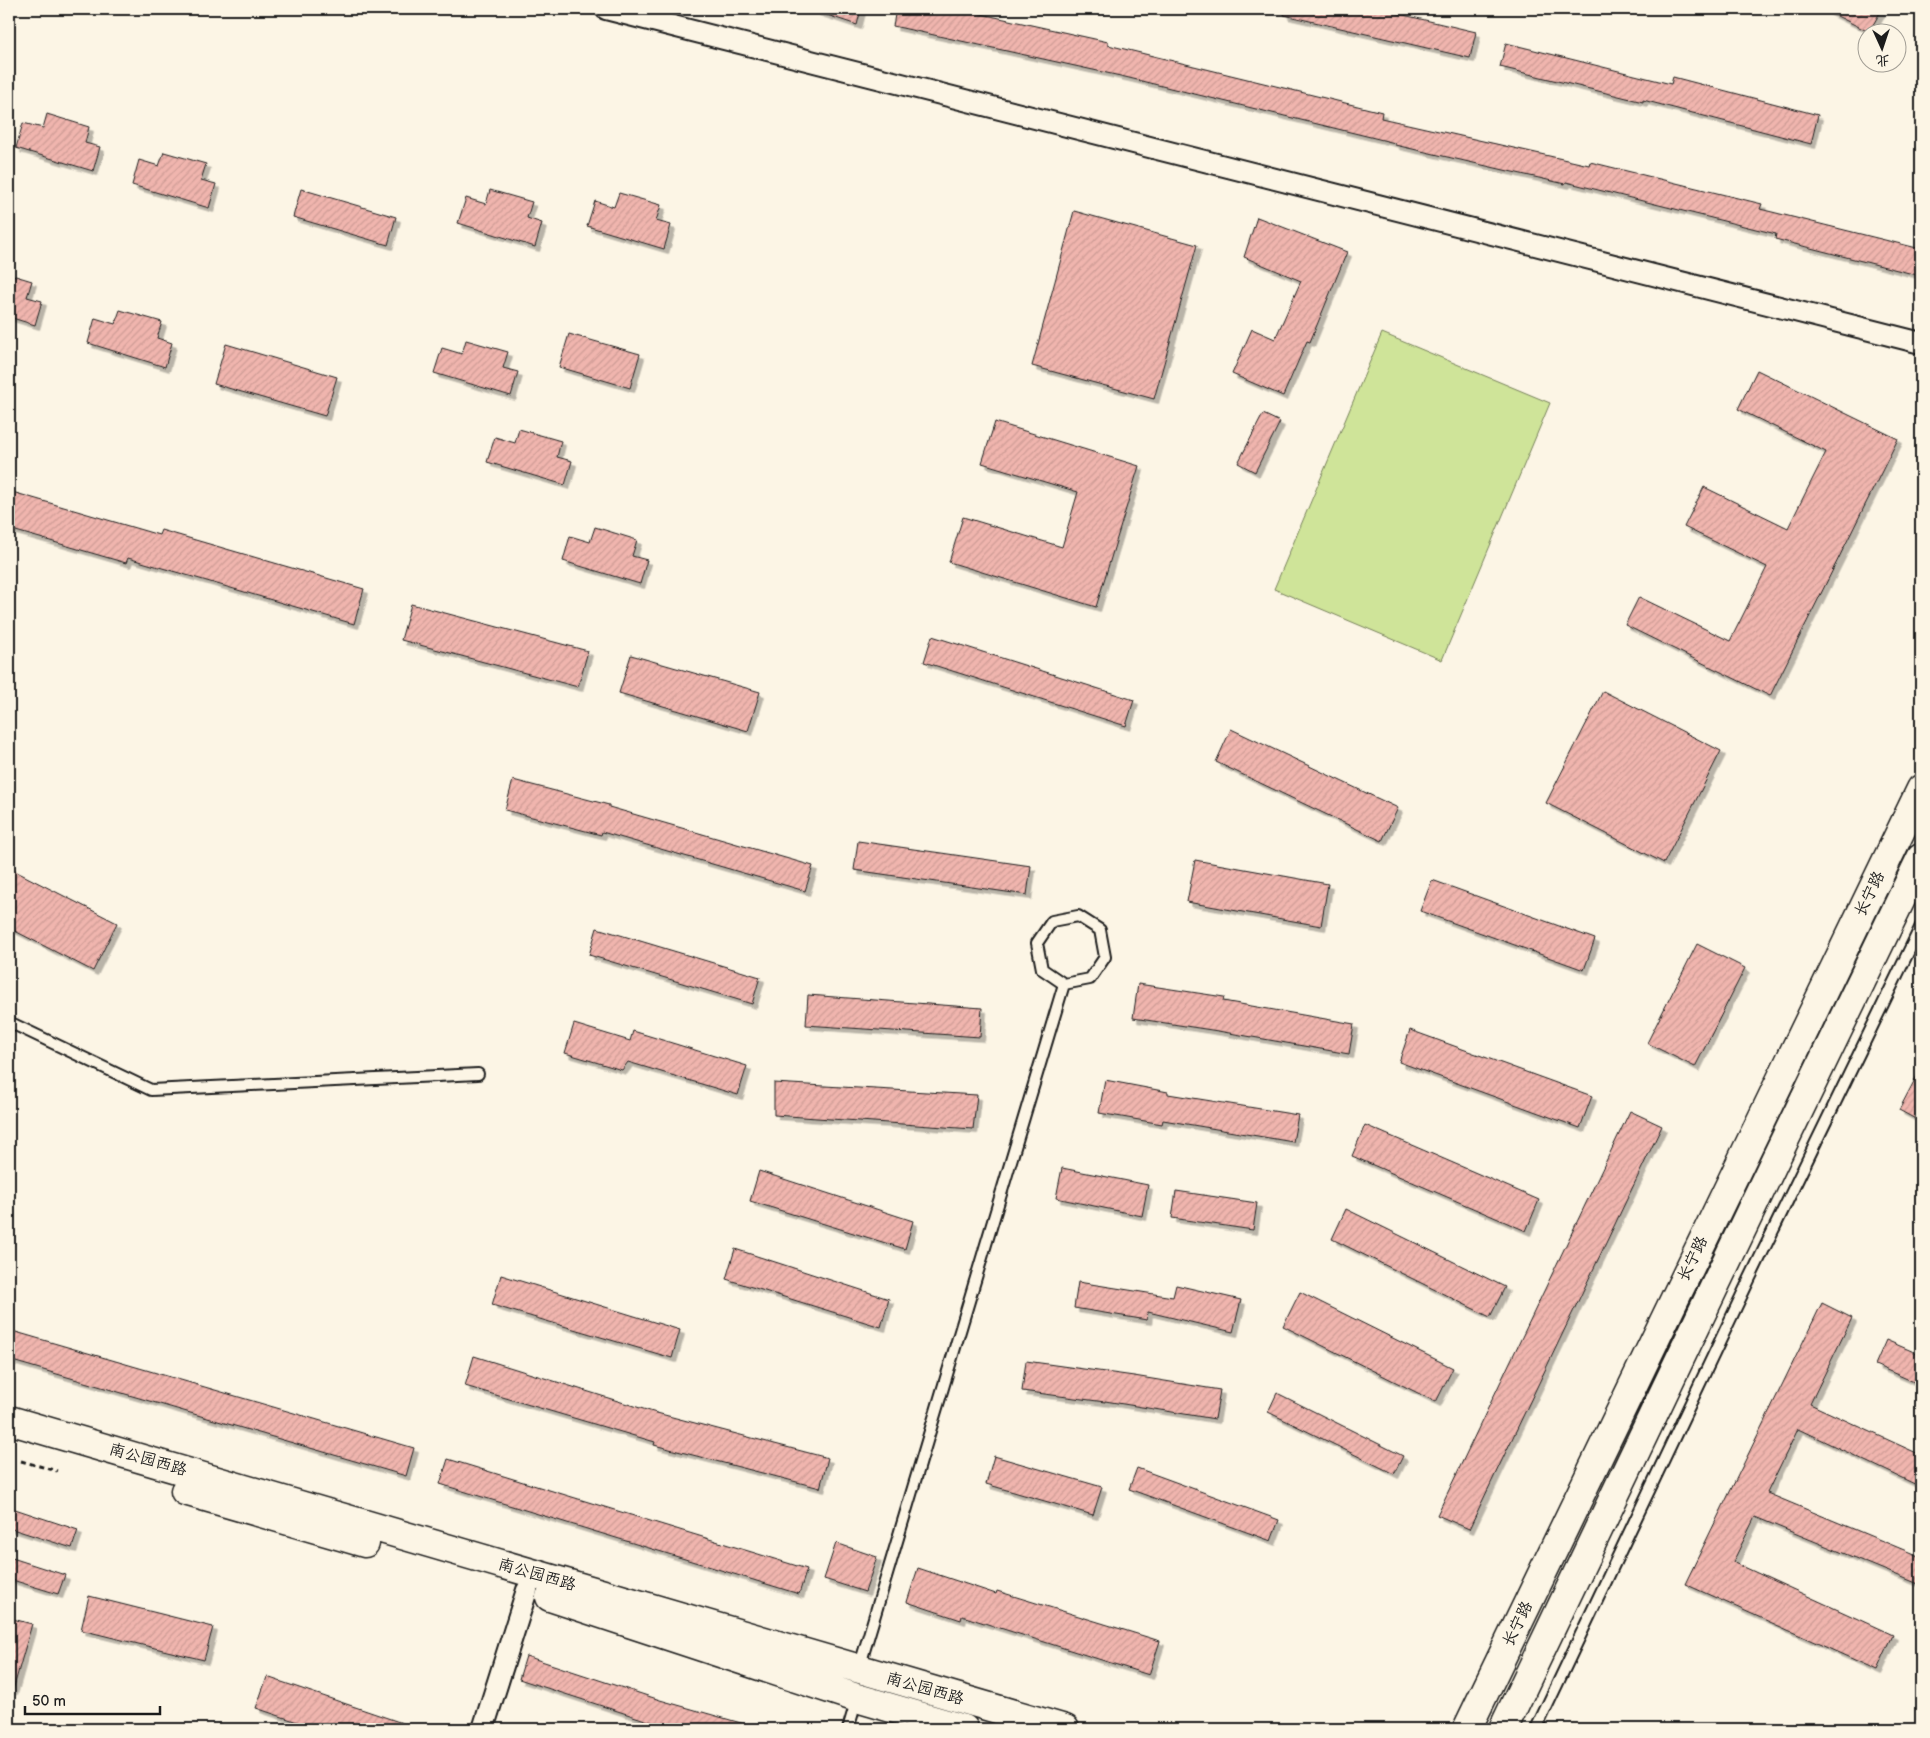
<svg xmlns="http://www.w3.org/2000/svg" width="1930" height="1738" font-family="'Balsamiq Sans','LXGW WenKai TC',sans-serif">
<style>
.park{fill:#cfe499;stroke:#76805a}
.building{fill:url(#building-hatch);stroke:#1c1c1c;filter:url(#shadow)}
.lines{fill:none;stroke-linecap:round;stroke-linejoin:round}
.lane-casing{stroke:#1c1c1c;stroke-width:14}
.street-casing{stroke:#1c1c1c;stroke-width:24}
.secondary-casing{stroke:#1c1c1c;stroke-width:31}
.path{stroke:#1c1c1c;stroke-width:3;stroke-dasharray:5 4;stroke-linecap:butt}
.lane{stroke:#fcf5e5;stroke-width:10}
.street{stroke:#fcf5e5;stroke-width:20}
.secondary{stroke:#fcf5e5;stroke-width:28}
.labels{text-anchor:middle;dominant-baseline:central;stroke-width:4.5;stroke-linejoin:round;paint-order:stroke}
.street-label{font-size:16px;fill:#1c1c1c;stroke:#fcf5e5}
</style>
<defs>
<pattern id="building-hatch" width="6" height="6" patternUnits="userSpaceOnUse" patternTransform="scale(1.25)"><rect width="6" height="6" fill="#f0b5ae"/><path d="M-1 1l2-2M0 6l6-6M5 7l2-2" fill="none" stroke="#cd9b95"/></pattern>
<filter id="shadow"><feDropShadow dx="4.5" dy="4.5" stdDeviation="0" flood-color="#0004"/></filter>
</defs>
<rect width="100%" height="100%" fill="#fcf5e5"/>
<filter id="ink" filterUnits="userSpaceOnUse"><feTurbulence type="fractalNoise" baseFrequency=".02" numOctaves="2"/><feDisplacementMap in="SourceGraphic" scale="10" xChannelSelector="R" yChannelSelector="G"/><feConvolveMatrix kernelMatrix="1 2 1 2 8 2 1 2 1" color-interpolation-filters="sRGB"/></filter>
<g filter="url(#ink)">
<path class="park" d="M 1382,333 L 1550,403 L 1442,660 L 1274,589 Z"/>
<path class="building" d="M 816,9 L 861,9 L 857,25 L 815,11 Z
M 896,9 L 959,9 L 1108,42 L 1108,45 L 1382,112 L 1381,118 L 1589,165 L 1590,162 L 1762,204 L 1760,209 L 1921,249 L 1921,276 L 1775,239 L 1776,234 L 1566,182 L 1565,184 L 1395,145 L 1395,143 L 1125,77 L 893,26 Z
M 1285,9 L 1378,9 L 1476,32 L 1470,58 L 1284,15 Z
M 1823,9 L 1882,9 L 1869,32 Z
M 1506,43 L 1671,84 L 1673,77 L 1818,115 L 1811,144 L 1643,100 L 1643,102 L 1500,67 Z
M 47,114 L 89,127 L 85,143 L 100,147 L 93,171 L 16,148 L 23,123 L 43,128 Z
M 164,152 L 206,164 L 201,180 L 216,184 L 209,208 L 132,185 L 139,160 L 159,166 Z
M 301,189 L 396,217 L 388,245 L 293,217 Z
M 490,190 L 532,202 L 527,218 L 542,223 L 535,247 L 458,223 L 466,198 L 486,204 Z
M 619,193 L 661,205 L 656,221 L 671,225 L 664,249 L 587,226 L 595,201 L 614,207 Z
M 1074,211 L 1197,245 L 1154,399 L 1032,366 Z
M 1257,217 L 1347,252 L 1310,342 L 1307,341 L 1283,396 L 1232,374 L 1252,329 L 1275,339 L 1301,281 L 1244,257 Z
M 9,274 L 32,281 L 27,297 L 42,301 L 35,325 L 9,317 Z
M 120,310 L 162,322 L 157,338 L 172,343 L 165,367 L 88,343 L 95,318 L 115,324 Z
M 569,334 L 640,354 L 630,388 L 559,367 Z
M 466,340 L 508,352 L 503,368 L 518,372 L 511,396 L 434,373 L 442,348 L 462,354 Z
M 226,344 L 337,377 L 325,416 L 214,384 Z
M 1757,370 L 1898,439 L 1770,696 L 1625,625 L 1639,597 L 1730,641 L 1767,567 L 1684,527 L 1704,487 L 1788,528 L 1826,452 L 1738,409 Z
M 1263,414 L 1280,422 L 1255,472 L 1238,463 Z
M 995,422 L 1139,466 L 1096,607 L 949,562 L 963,517 L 1062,547 L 1078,492 L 982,463 Z
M 519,429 L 561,441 L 557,457 L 572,461 L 565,485 L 487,462 L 495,437 L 515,443 Z
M 9,491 L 159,535 L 161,530 L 364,589 L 354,624 L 128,558 L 126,563 L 9,529 Z
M 595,527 L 637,540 L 632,556 L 647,560 L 640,584 L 563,561 L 570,536 L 590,542 Z
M 411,604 L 588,651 L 578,687 L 401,640 Z
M 932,636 L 1134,700 L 1126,726 L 924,662 Z
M 631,655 L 760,692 L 748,731 L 619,693 Z
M 1603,691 L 1721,751 L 1664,863 L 1546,803 Z
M 1231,729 L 1398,808 L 1382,841 L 1216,762 Z
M 513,780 L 609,805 L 609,807 L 813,866 L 805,891 L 602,832 L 601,835 L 505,810 Z
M 858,841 L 1031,866 L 1027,895 L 854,870 Z
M 1195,860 L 1328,884 L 1321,926 L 1187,902 Z
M 9,868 L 117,923 L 93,971 L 9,928 Z
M 1432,880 L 1595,939 L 1584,970 L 1420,911 Z
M 597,928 L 760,977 L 752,1004 L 589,955 Z
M 1697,944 L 1745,968 L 1695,1067 L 1647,1043 Z
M 1138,984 L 1224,997 L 1223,1001 L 1354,1024 L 1349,1054 L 1218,1031 L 1133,1018 Z
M 808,995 L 982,1008 L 980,1037 L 806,1025 Z
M 574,1024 L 630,1041 L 633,1031 L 747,1066 L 738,1095 L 628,1062 L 622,1070 L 565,1053 Z
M 1410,1030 L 1592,1096 L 1580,1128 L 1399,1062 Z
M 1921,1068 L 1921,1122 L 1899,1110 Z
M 1105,1080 L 1168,1092 L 1168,1094 L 1298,1115 L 1293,1142 L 1163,1120 L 1162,1124 L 1099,1113 Z
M 774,1083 L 977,1095 L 973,1129 L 774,1115 Z
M 1630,1111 L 1662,1126 L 1469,1529 L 1437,1515 Z
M 1365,1125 L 1539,1200 L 1526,1231 L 1352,1156 Z
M 1062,1168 L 1148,1185 L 1142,1216 L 1056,1198 Z
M 759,1171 L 913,1221 L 905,1249 L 750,1201 Z
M 1176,1191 L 1257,1203 L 1253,1230 L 1172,1218 Z
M 1346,1209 L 1505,1287 L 1490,1317 L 1332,1239 Z
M 735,1249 L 889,1299 L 881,1327 L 726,1279 Z
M 501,1275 L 680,1330 L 672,1358 L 492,1305 Z
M 1078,1282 L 1173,1297 L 1176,1285 L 1241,1300 L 1233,1332 L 1148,1312 L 1147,1320 L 1074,1308 Z
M 1300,1292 L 1453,1368 L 1436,1402 L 1283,1326 Z
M 1822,1303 L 1852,1318 L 1810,1404 L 1921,1455 L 1921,1487 L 1798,1429 L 1767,1493 L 1921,1557 L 1921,1585 L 1755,1517 L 1733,1562 L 1893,1635 L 1877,1670 L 1685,1584 Z
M 9,1330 L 414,1448 L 406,1476 L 9,1360 Z
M 1886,1340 L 1921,1355 L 1921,1385 L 1875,1365 Z
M 474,1356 L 653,1412 L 828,1458 L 820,1488 L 654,1445 L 655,1442 L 465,1386 Z
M 1026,1361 L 1134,1376 L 1220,1390 L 1215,1419 L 1105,1401 L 1105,1402 L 1022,1391 Z
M 1277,1393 L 1403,1456 L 1394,1474 L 1268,1412 Z
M 994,1456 L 1102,1487 L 1093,1515 L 986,1484 Z
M 448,1459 L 807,1569 L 799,1594 L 440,1484 Z
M 1137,1468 L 1279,1520 L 1271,1541 L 1129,1489 Z
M 9,1507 L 78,1530 L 72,1548 L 9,1528 Z
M 836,1543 L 877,1557 L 865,1592 L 824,1579 Z
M 9,1557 L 65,1575 L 58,1594 L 9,1579 Z
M 918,1568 L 996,1594 L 997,1591 L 1160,1641 L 1149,1675 L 962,1616 L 961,1620 L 907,1602 Z
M 89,1596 L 213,1627 L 204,1660 L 81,1630 Z
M 9,1618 L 32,1624 L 13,1690 L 9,1690 Z
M 526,1656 L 660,1700 L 748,1725 L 747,1729 L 673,1729 L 519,1679 Z
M 267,1677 L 414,1727 L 413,1729 L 318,1729 L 256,1708 Z"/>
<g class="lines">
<g class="lane-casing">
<path id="lane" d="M 1078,916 L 1100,930 L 1105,957 L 1090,979 L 1064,984 L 1042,969 L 1037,943 L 1052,921 Z
M 9,1022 L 151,1090 L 478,1074
M 859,1668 L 1064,984
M 848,1729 L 857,1699
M 1536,1729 L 1749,1280 L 1921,926"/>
</g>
<g class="street-casing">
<path id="street" d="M 606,9 L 1921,343
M 483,1729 L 527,1590"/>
</g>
<g class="secondary-casing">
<path id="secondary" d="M 9,1420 L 1065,1729
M 185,1491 L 365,1543
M 550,1597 L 857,1698 L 964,1729
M 1467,1729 L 1921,789
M 1503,1729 L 1775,1160 L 1921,858"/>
</g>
<path class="path" d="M 21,1461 L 57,1471"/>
<use href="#lane" class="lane"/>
<use href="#street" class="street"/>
<use href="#secondary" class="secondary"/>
</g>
</g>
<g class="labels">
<g class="street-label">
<text transform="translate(1870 894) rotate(-64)">长宁路</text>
<text transform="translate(1693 1259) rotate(-64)">长宁路</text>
<text transform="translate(148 1460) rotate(16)">南公园西路</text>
<text transform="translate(537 1575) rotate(16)">南公园西路</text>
<text transform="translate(1518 1624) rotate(-64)">长宁路</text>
<text transform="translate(925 1689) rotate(16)">南公园西路</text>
</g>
</g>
<rect width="1930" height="1738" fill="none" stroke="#fcf5e5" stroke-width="30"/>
<rect x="15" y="15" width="1900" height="1708" fill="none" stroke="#1c1c1c" stroke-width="2" filter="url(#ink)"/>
<g transform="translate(1882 48) rotate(177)"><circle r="24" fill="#fcf5e5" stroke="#a29e95"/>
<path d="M0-4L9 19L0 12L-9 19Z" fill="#1c1c1c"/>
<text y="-8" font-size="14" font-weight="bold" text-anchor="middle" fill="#1c1c1c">北</text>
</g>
<path d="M25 1706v8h135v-8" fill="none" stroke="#1c1c1c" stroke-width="2.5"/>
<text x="32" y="1706" font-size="15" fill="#1c1c1c" stroke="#fcf5e5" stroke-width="4" paint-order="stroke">50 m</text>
</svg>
